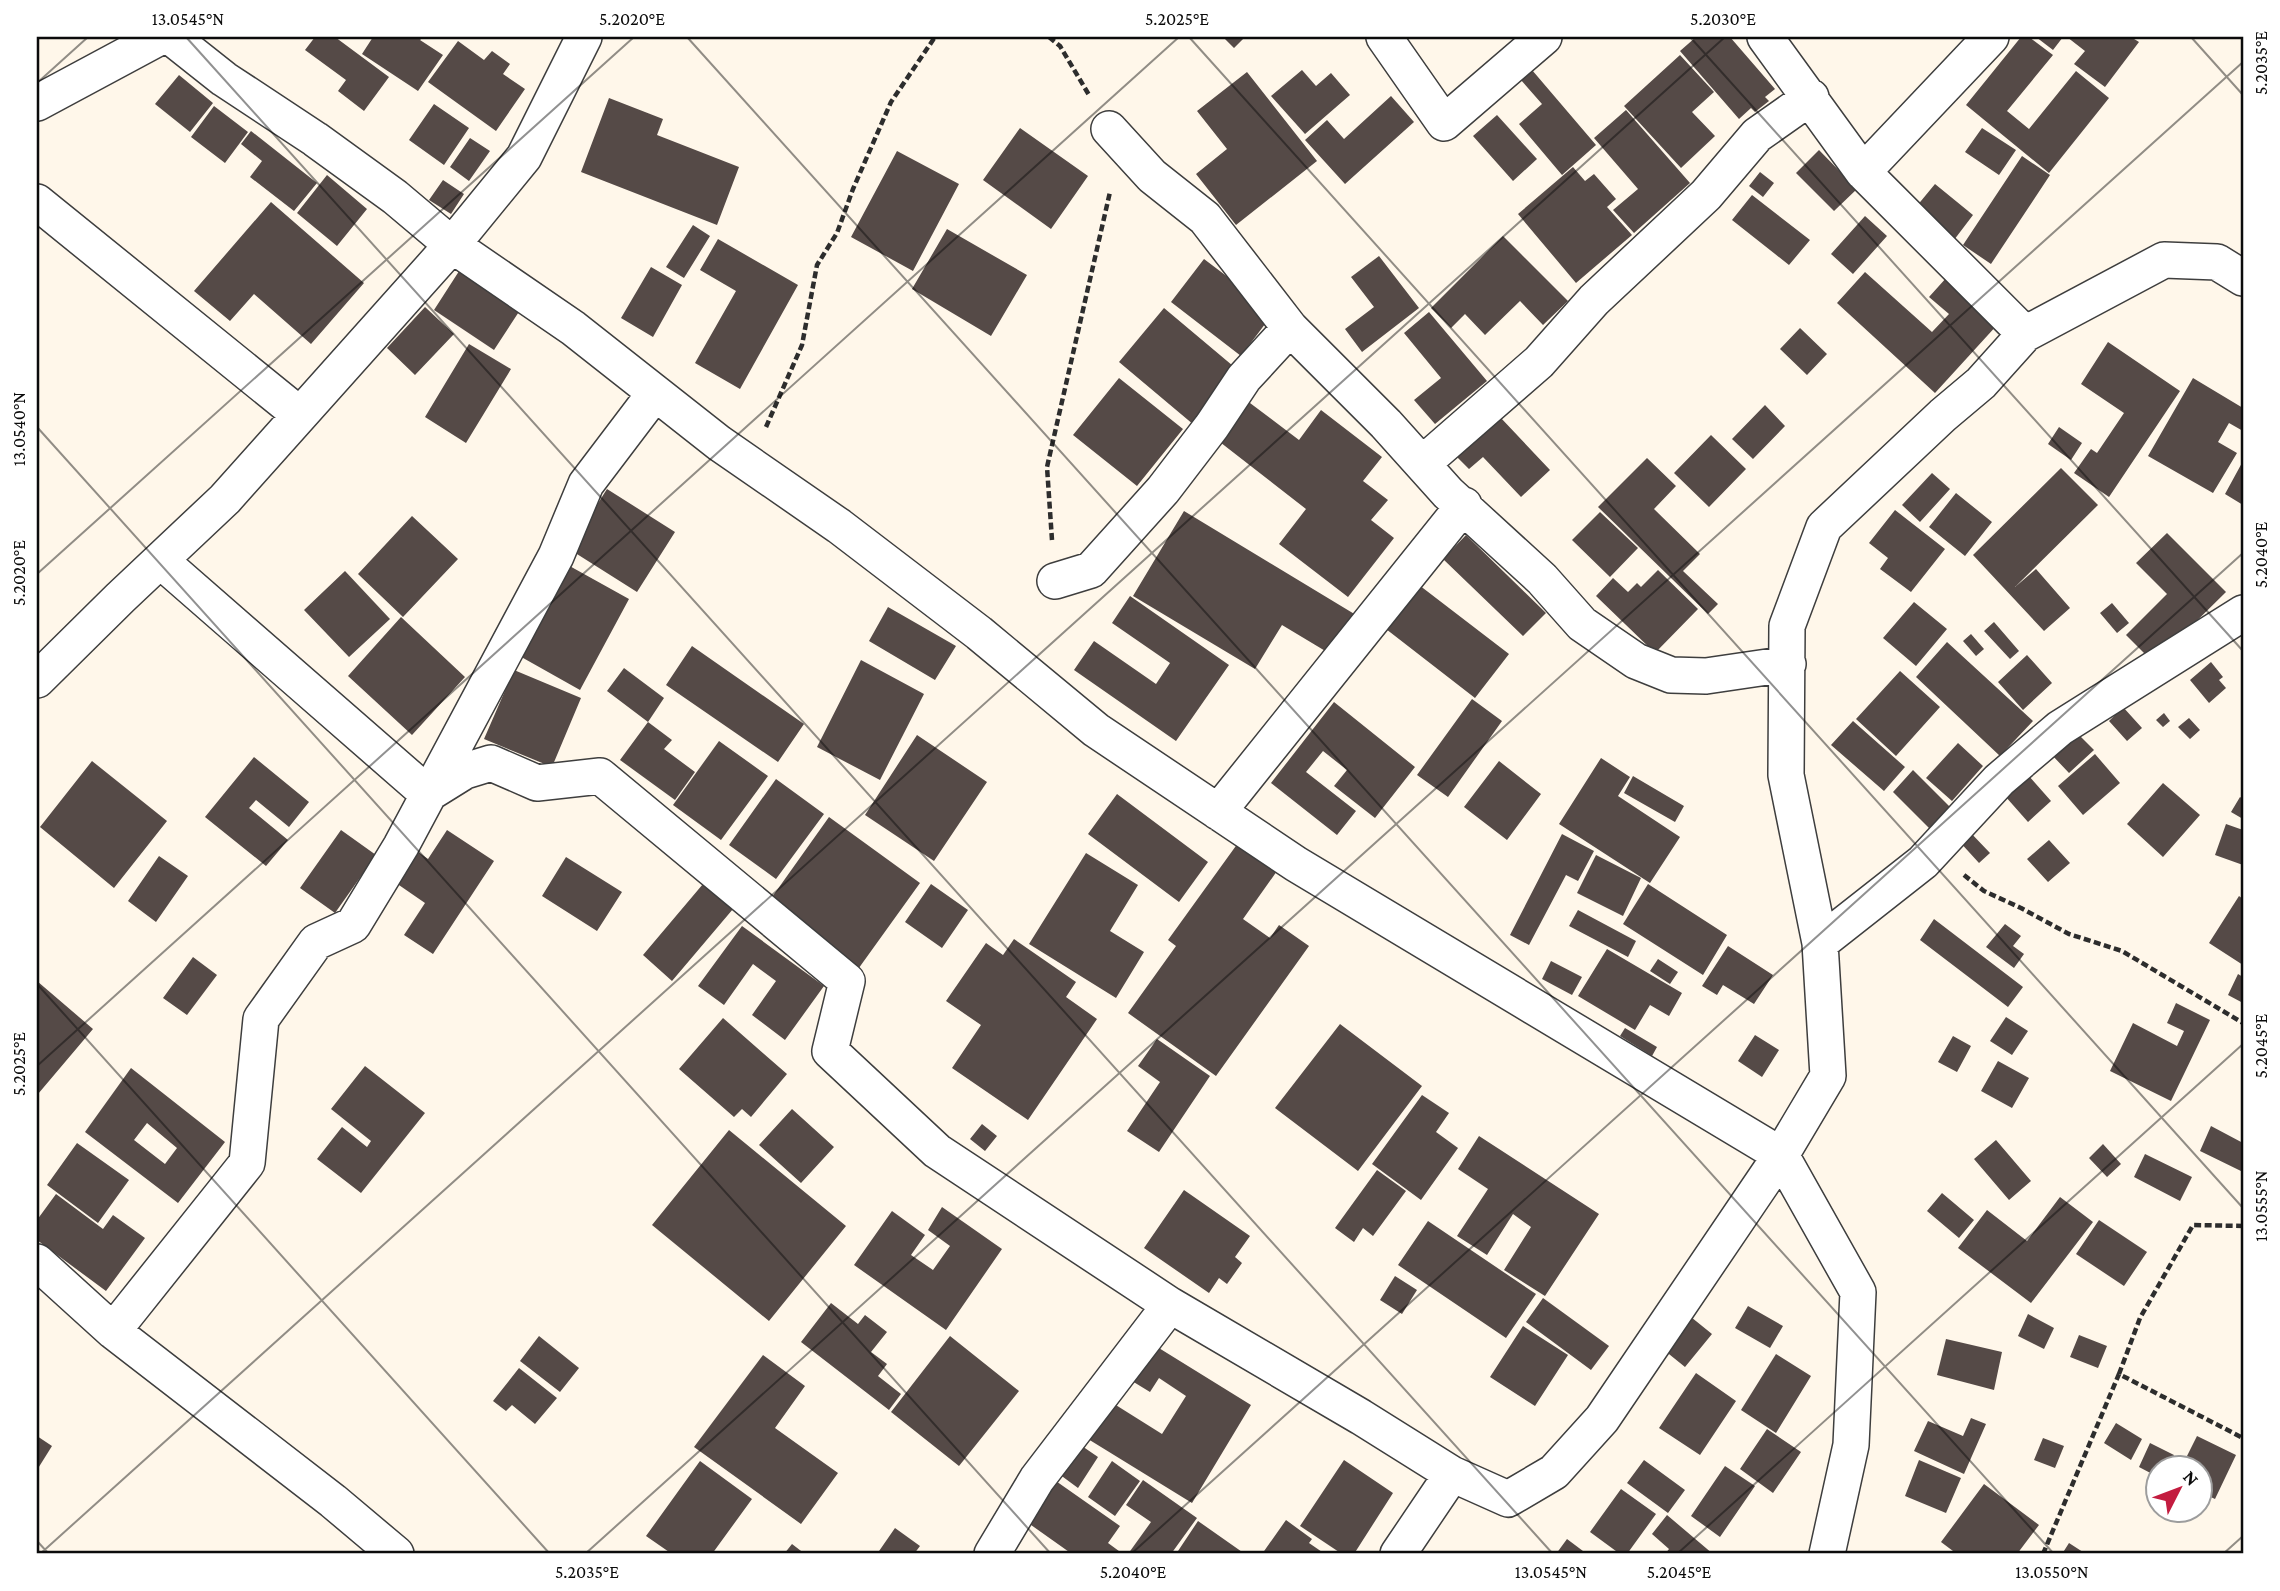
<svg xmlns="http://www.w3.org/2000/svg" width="2280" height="1591" font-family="'Crimson Pro',serif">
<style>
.building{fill:#554a47;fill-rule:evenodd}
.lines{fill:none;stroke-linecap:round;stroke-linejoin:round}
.minor-casing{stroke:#3e3e3e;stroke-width:38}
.path{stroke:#2d2d2d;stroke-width:4.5;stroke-dasharray:7 3.5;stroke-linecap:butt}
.minor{stroke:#fff;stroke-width:35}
.ticks{fill:none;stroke:#0b0b0b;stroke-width:2;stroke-opacity:0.45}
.neatline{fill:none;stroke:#0b0b0b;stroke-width:2.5}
.ticks-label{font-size:18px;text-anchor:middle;fill:#0b0b0b}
</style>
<rect width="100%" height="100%" fill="#fff7ea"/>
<path class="building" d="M 315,37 L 335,37 L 389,77 L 364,111 L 338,91 L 346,80 L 305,50 Z
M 373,37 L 423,37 L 420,40 L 443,55 L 418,91 L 362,54 Z
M 1223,37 L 1245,37 L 1234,48 Z
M 1696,37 L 1730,37 L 1775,89 L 1765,97 L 1769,101 L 1755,112 L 1751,108 L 1739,119 L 1680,51 Z
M 2021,37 L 2029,37 L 2053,55 L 2007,111 L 2029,129 L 2076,71 L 2109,98 L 2049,173 L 1966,105 Z
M 2036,37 L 2063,37 L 2053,50 Z
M 2067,37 L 2131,37 L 2139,42 L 2105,87 L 2074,64 L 2085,51 Z
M 458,41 L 484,60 L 492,51 L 510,64 L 503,74 L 525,89 L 496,131 L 428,82 Z
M 1680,55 L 1714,92 L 1692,112 L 1715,136 L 1681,168 L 1624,106 Z
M 1302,70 L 1316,86 L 1331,73 L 1350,95 L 1305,134 L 1271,96 Z
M 1532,70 L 1596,145 L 1562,175 L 1519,124 L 1542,104 L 1521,80 Z
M 1247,72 L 1317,161 L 1236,225 L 1196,174 L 1227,149 L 1197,111 Z
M 179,75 L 213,103 L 190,132 L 155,104 Z
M 1391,96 L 1414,122 L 1345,184 L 1305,140 L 1327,120 L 1344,139 Z
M 609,98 L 663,119 L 657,135 L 739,167 L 717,225 L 581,172 Z
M 434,104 L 469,128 L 444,165 L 409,140 Z
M 214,106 L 248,132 L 225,163 L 191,137 Z
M 1626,110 L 1690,183 L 1634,233 L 1613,210 L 1638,189 L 1594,138 Z
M 1497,115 L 1537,159 L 1513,181 L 1473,136 Z
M 1020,128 L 1088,176 L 1051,229 L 983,180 Z
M 1982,128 L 2016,150 L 1999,175 L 1965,152 Z
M 251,131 L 317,183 L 294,211 L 250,177 L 262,161 L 241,144 Z
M 470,138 L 490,151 L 469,181 L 450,167 Z
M 1819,150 L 1857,189 L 1834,211 L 1796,173 Z
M 897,151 L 959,184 L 913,271 L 851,237 Z
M 2022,156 L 2050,175 L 1991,264 L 1963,245 Z
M 1573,167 L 1585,181 L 1594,174 L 1616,199 L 1607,207 L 1632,235 L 1576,283 L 1518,214 Z
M 1760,172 L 1774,183 L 1763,197 L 1749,186 Z
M 327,175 L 367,209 L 337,246 L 297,213 Z
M 443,180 L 464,194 L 451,214 L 429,200 Z
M 1935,184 L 1973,215 L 1954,240 L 1916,207 Z
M 1752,195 L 1810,240 L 1789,265 L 1732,220 Z
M 271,202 L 364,283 L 311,344 L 254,294 L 230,321 L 194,291 Z
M 1865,216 L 1887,236 L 1853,274 L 1831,254 Z
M 693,225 L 710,236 L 684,278 L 666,267 Z
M 947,229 L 1027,275 L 991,336 L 912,289 Z
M 1503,236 L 1568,301 L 1543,325 L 1520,301 L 1485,335 L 1465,314 L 1451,328 L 1431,308 Z
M 718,239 L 798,285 L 740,389 L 695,363 L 736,291 L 700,270 Z
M 1379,256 L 1419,308 L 1362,352 L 1345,329 L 1374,307 L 1351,277 Z
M 1204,259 L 1274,312 L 1241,356 L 1171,302 Z
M 463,265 L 524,304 L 494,350 L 434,310 Z
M 651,267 L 682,285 L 653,337 L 621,318 Z
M 1865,272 L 1932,332 L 1949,314 L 1929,297 L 1947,277 L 1998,324 L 1935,393 L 1837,303 Z
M 425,307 L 454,334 L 415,375 L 387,348 Z
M 1164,308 L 1239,371 L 1194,425 L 1119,362 Z
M 1429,312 L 1487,381 L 1435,424 L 1414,400 L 1441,378 L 1404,333 Z
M 1800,328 L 1827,354 L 1807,375 L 1780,349 Z
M 2108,342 L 2180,391 L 2109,497 L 2074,473 L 2091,449 L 2097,453 L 2124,413 L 2081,384 Z
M 469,344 L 511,369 L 466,443 L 425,417 Z
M 1119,378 L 1183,429 L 1137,486 L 1073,435 Z
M 2193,378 L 2243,408 L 2243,431 L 2229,423 L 2218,442 L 2237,453 L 2213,493 L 2148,456 Z
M 1246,400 L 1299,440 L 1321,410 L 1382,457 L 1363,481 L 1388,500 L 1371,520 L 1394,538 L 1348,597 L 1279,544 L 1306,509 L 1216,439 Z
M 1765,405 L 1785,426 L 1753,459 L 1732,439 Z
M 1500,417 L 1550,470 L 1521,497 L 1483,457 L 1469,469 L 1457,457 Z
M 2059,427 L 2082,443 L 2071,460 L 2048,444 Z
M 1711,435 L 1746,469 L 1709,507 L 1674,473 Z
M 1647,458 L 1676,486 L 1654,509 L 1700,554 L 1683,571 L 1718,604 L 1708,614 L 1598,507 Z
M 2243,461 L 2243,505 L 2225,494 Z
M 2061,468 L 2098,505 L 2015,587 L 2036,569 L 2070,608 L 2044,631 L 1973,555 Z
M 1932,473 L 1950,489 L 1920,522 L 1902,505 Z
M 607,489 L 675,532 L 637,592 L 569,549 Z
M 1956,493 L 1992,522 L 1965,556 L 1929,527 Z
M 1895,510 L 1945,549 L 1911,592 L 1880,569 L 1888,558 L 1869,543 Z
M 1184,511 L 1356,615 L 1332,655 L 1282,625 L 1255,669 L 1133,596 Z
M 1600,512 L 1638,548 L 1610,577 L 1572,540 Z
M 412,516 L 458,559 L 403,617 L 358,574 Z
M 2167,533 L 2226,592 L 2154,663 L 2126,635 L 2167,594 L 2136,563 Z
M 1466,535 L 1546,613 L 1523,636 L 1443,559 Z
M 566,564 L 629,599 L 580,690 L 516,654 Z
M 1658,570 L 1698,609 L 1655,653 L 1596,596 L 1613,578 L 1628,592 L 1637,583 L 1641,587 Z
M 345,571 L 390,619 L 349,657 L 304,610 Z
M 1419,585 L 1509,654 L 1475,698 L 1386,629 Z
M 1130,596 L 1229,665 L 1176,741 L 1074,670 L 1094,641 L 1156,684 L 1170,663 L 1112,623 Z
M 1914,602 L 1947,629 L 1916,666 L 1883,638 Z
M 2112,603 L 2129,623 L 2117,633 L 2100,613 Z
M 888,607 L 956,646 L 935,680 L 869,641 Z
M 401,617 L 465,677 L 412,735 L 348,676 Z
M 1994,622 L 2019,651 L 2010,659 L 1984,631 Z
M 1971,634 L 1984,649 L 1976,656 L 1963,641 Z
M 1947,642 L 2033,721 L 2000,756 L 1916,677 Z
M 692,646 L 804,724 L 778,762 L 666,685 Z
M 2027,655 L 2052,683 L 2023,710 L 1998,682 Z
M 861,660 L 924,694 L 880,780 L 817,747 Z
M 2211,662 L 2223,677 L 2219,680 L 2226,688 L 2209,703 L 2190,680 Z
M 624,668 L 664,698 L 648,722 L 607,691 Z
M 514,670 L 581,698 L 552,767 L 484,739 Z
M 1900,671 L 1940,707 L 1896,756 L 1856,719 Z
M 1472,699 L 1502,721 L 1448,797 L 1417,775 Z
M 1334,702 L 1415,767 L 1375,818 L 1334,786 L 1347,770 L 1323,751 L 1306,772 L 1356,811 L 1337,835 L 1271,783 Z
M 2123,707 L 2142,728 L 2127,741 L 2109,721 Z
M 2164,713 L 2170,721 L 2163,727 L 2156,720 Z
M 2189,718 L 2200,730 L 2190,739 L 2178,727 Z
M 1853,721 L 1905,767 L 1884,791 L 1831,745 Z
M 648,722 L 672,740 L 664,749 L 695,772 L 675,800 L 620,760 Z
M 2075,731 L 2094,750 L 2069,773 L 2051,754 Z
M 917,735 L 987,782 L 934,861 L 865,815 Z
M 719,741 L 768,776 L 721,840 L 673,805 Z
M 1958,743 L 1983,766 L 1952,801 L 1926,778 Z
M 2095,754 L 2120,783 L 2083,815 L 2058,786 Z
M 254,757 L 309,802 L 289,827 L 256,800 L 249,808 L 288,840 L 266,866 L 205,817 Z
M 1601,758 L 1630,777 L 1618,796 L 1680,837 L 1650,883 L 1559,824 Z
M 92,761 L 167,821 L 114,888 L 40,827 Z
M 1499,761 L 1541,794 L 1507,840 L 1464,807 Z
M 1913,770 L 1953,810 L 1932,831 L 1893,792 Z
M 2028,775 L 2051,801 L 2028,822 L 2005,796 Z
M 1633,776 L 1684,806 L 1675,822 L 1624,793 Z
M 776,779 L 824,814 L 776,879 L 729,845 Z
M 2163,783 L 2200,815 L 2163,857 L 2127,824 Z
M 1117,794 L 1208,862 L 1179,902 L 1088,834 Z
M 2240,797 L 2243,799 L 2243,819 L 2231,812 Z
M 829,817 L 920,883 L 856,972 L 765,907 Z
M 2226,824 L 2243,830 L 2243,865 L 2215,855 Z
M 341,830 L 376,855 L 335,913 L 300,888 Z
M 447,830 L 494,861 L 433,954 L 404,935 L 425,903 L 396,883 L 417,851 L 428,859 Z
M 1968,830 L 1990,853 L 1979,863 L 1958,840 Z
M 1562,834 L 1594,851 L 1578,881 L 1566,875 L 1529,945 L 1510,935 Z
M 2049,840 L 2070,863 L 2048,882 L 2027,859 Z
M 1238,843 L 1277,871 L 1243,919 L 1270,938 L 1279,925 L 1309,946 L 1216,1076 L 1128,1013 L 1176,946 L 1168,940 Z
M 1086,853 L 1138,885 L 1110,931 L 1144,952 L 1116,998 L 1029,944 Z
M 1596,855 L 1641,878 L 1623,916 L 1577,893 Z
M 159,856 L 188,876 L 156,922 L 128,901 Z
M 566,857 L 622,892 L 597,931 L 542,896 Z
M 703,884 L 733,909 L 672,981 L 643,955 Z
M 931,884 L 968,910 L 942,948 L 905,922 Z
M 1648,884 L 1727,935 L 1703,975 L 1623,924 Z
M 2239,896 L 2243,899 L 2243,965 L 2209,943 Z
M 1578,910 L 1636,941 L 1628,957 L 1569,926 Z
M 1934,919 L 2023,987 L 2008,1007 L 1920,940 Z
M 2005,924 L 2021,936 L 2013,946 L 2024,954 L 2014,968 L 1986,947 Z
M 742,926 L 824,986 L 785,1040 L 752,1015 L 776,981 L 753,964 L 724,1005 L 698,986 Z
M 1014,939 L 1076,982 L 1066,997 L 1097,1019 L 1028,1120 L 952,1068 L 981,1025 L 946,1001 L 986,943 L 1003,955 Z
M 1728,946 L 1773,975 L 1754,1004 L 1723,985 L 1717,995 L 1702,986 Z
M 1607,949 L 1682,993 L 1669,1016 L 1650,1005 L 1635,1030 L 1578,996 Z
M 193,957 L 217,975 L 187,1015 L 163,998 Z
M 1658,959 L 1678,972 L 1670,984 L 1650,971 Z
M 1551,961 L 1582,977 L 1572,995 L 1542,979 Z
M 2238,974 L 2243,977 L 2243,1003 L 2228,995 Z
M 37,981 L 93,1029 L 38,1094 L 37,1092 Z
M 2176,1003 L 2210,1020 L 2171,1101 L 2110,1071 L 2133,1023 L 2177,1046 L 2184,1031 L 2167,1023 Z
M 2006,1017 L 2028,1031 L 2012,1055 L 1990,1041 Z
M 723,1018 L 787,1074 L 751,1117 L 742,1109 L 734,1117 L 679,1069 Z
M 1340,1024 L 1422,1086 L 1358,1171 L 1275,1108 Z
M 1625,1028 L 1657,1047 L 1652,1056 L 1620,1036 Z
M 1755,1035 L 1779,1050 L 1762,1077 L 1738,1061 Z
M 1953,1036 L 1971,1046 L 1957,1072 L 1938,1062 Z
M 1157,1039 L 1210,1076 L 1159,1152 L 1127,1131 L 1160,1082 L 1138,1066 Z
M 1998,1061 L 2029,1078 L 2012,1108 L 1981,1091 Z
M 365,1066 L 425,1113 L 361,1193 L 317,1159 L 342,1127 L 367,1147 L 371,1141 L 331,1109 Z
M 131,1068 L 225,1142 L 178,1203 L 85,1132 ZM 147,1123 L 177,1148 L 165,1164 L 134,1140 Z
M 1422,1095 L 1449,1113 L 1436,1132 L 1458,1148 L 1421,1200 L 1372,1164 Z
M 792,1109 L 834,1147 L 801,1183 L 759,1145 Z
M 982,1124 L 997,1136 L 985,1151 L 970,1139 Z
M 2211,1126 L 2243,1143 L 2243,1172 L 2200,1151 Z
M 729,1130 L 846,1226 L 769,1321 L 652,1225 Z
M 1479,1136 L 1599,1214 L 1545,1296 L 1504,1270 L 1531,1227 L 1513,1214 L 1487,1255 L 1457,1236 L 1488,1189 L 1458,1169 Z
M 1996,1140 L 2031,1181 L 2009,1200 L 1974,1159 Z
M 77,1143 L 129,1180 L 98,1223 L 47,1185 Z
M 2103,1144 L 2121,1164 L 2107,1177 L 2089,1158 Z
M 2145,1154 L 2192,1177 L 2180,1201 L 2134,1177 Z
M 1377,1170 L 1406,1191 L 1373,1236 L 1363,1228 L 1354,1242 L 1335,1228 Z
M 1184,1190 L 1250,1236 L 1235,1257 L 1242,1263 L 1227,1284 L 1219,1278 L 1209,1293 L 1144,1248 Z
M 1942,1193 L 1974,1220 L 1959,1238 L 1927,1211 Z
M 56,1194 L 103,1229 L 113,1215 L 145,1238 L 106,1291 L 37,1240 L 37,1220 Z
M 2060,1197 L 2093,1222 L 2031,1303 L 1958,1248 L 1987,1210 L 2027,1241 Z
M 942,1207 L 1002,1249 L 946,1330 L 854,1265 L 892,1211 L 925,1235 L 911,1255 L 933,1270 L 950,1246 L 928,1230 Z
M 2099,1220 L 2147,1252 L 2124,1286 L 2076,1254 Z
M 1428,1221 L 1536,1294 L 1506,1338 L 1398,1265 Z
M 1395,1276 L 1417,1290 L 1402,1314 L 1380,1300 Z
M 1543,1298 L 1609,1346 L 1591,1370 L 1526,1322 Z
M 831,1303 L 858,1324 L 865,1315 L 887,1332 L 871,1352 L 887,1364 L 878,1376 L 901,1394 L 889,1410 L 801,1342 Z
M 1748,1306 L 1783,1326 L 1770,1348 L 1735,1328 Z
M 1686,1313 L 1712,1334 L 1685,1367 L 1659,1346 Z
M 2028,1314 L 2054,1328 L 2044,1349 L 2018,1336 Z
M 1523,1326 L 1568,1355 L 1535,1406 L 1490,1377 Z
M 2079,1335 L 2107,1346 L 2098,1368 L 2070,1357 Z
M 539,1336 L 579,1368 L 560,1392 L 520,1361 Z
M 950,1336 L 1019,1391 L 959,1466 L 891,1412 Z
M 1946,1339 L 2002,1352 L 1994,1390 L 1937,1375 Z
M 1154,1345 L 1251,1405 L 1192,1503 L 1088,1439 L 1111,1402 L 1162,1434 L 1186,1396 L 1159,1378 L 1150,1392 L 1132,1381 Z
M 1776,1354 L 1811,1376 L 1776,1433 L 1741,1410 Z
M 763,1355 L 805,1386 L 775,1428 L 838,1473 L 801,1524 L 694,1447 Z
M 519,1368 L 557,1398 L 535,1424 L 512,1405 L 506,1411 L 493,1401 Z
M 1696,1373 L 1736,1401 L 1700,1455 L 1659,1428 Z
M 1971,1418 L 1986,1424 L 1964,1474 L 1914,1451 L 1928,1421 L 1963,1436 Z
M 2116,1423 L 2142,1439 L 2131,1460 L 2104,1443 Z
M 1767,1429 L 1801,1452 L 1773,1493 L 1740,1469 Z
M 37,1436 L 52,1446 L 37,1470 Z
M 2197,1436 L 2236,1455 L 2215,1499 L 2200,1492 L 2200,1468 L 2181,1468 Z
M 2043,1438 L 2064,1446 L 2055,1468 L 2034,1460 Z
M 2150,1443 L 2174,1455 L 2168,1468 L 2158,1468 L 2158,1477 L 2139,1467 Z
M 1079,1444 L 1098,1457 L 1078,1488 L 1059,1474 Z
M 1344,1460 L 1393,1493 L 1354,1554 L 1342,1554 L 1300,1526 Z
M 1644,1460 L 1685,1490 L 1668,1513 L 1627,1483 Z
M 1919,1460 L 1961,1478 L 1946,1513 L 1905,1496 Z
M 700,1461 L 752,1499 L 712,1554 L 672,1554 L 646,1536 Z
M 1112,1461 L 1140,1481 L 1115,1516 L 1088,1497 Z
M 1725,1466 L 1755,1486 L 1720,1537 L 1691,1516 Z
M 1053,1479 L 1120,1526 L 1108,1543 L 1123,1554 L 1072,1554 L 1024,1520 Z
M 1143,1480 L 1197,1518 L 1171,1554 L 1128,1554 L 1151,1522 L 1126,1505 Z
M 1984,1484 L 2039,1525 L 2017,1554 L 1957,1554 L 1941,1542 Z
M 1621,1489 L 1656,1514 L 1627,1554 L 1620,1554 L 1590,1532 Z
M 1667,1515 L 1713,1554 L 1665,1554 L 1669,1549 L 1652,1534 Z
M 1286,1520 L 1312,1539 L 1309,1543 L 1325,1554 L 1262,1554 Z
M 1198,1521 L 1245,1554 L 1176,1554 Z
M 895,1528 L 920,1546 L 914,1554 L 877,1554 Z
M 1567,1539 L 1587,1554 L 1556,1554 Z
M 2069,1543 L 2086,1554 L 2062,1554 Z
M 792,1544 L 805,1554 L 784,1554 Z"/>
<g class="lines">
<g class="minor-casing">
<path id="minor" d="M 171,37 L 224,79 L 315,139 L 395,197 L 452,245 L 573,328 L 719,443 L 839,526 L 979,633 L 1096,730 L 1296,864 L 1781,1155 L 1858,1292 L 1851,1445 L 1827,1554
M 1384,37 L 1444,123 L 1544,37
M 1765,37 L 1863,172 L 2025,334 L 2164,260 L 2217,262 L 2243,278
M 37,103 L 160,37
M 1109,129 L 1152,176 L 1205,218 L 1290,328 L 1386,424 L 1448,493 L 1542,579 L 1582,624 L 1636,661 L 1671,675 L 1706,676 L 1788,664
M 1863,172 L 1991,37
M 37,202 L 300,415
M 1422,464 L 1539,362 L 1594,300 L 1706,195 L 1757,135 L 1811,97
M 161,561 L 428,794 L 465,771 L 491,763 L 537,783 L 600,776 L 847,981 L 830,1051 L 937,1151 L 1170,1305 L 1361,1417 L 1452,1474 L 1508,1499 L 1554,1472 L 1602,1419 L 1781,1155 L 1828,1076 L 1820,943 L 1786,775 L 1787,626 L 1824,527 L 1943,415 L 1981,383 L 2025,334
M 1055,581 L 1091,570 L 1163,490 L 1212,426 L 1244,378 L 1290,328
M 37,680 L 120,598 L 225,499 L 452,245 L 524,157 L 584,37
M 1218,812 L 1464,505
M 1820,943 L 1923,862 L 1999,780 L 2060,728 L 2243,613
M 37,1262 L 113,1331 L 333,1501 L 396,1554
M 113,1331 L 247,1163 L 261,1019 L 316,942 L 353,925 L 401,846 L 556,556 L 586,484 L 655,393
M 992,1554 L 1037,1479 L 1170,1305
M 1398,1554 L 1452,1474"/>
</g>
<path class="path" d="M 1049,37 L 1060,46 L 1089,95
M 766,427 L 802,345 L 817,265 L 837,233 L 853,189 L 891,102 L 935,37
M 1052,540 L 1047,467 L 1110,192
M 1964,875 L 1984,891 L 2021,908 L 2069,934 L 2122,951 L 2243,1023
M 2119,1374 L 2140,1318 L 2193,1225 L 2243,1226
M 2043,1554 L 2119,1374 L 2243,1438"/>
<use href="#minor" class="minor"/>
</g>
<path class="ticks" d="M 186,37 L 1553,1554M 687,37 L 2054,1554M 1189,37 L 2243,1208M 1690,37 L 2243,651M 2191,37 L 2243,95M 37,83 L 88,37M 37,427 L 1051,1554M 37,574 L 634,37M 37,984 L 550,1554M 37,1066 L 1179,37M 37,1541 L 49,1554M 40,1554 L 1725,37M 585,1554 L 2243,62M 1131,1554 L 2243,553M 1677,1554 L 2243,1044M 2223,1554 L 2243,1536"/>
<rect width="2280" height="1591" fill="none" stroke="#ffffff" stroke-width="77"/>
<g transform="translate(2179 1489) rotate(48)"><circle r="33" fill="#ffffff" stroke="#9d9d9d" stroke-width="2"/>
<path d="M0-5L12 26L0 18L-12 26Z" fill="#c31c3f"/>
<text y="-10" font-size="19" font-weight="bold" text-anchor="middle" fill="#0b0b0b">N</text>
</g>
<rect x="38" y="38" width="2204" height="1514" class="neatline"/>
<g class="ticks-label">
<text x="188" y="25">13.0545°N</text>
<text x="632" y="25">5.2020°E</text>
<text x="1177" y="25">5.2025°E</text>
<text x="1723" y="25">5.2030°E</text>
<text transform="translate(2261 63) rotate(-90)" y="6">5.2035°E</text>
<text transform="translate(19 429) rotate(-90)" y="6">13.0540°N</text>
<text transform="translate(2261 555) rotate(-90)" y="6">5.2040°E</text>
<text transform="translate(19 573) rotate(-90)" y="6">5.2020°E</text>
<text transform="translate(2261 1046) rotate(-90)" y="6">5.2045°E</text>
<text transform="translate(19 1064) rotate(-90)" y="6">5.2025°E</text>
<text transform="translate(2261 1206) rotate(-90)" y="6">13.0555°N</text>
<text x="587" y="1578">5.2035°E</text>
<text x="1133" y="1578">5.2040°E</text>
<text x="1551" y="1578">13.0545°N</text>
<text x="1679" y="1578">5.2045°E</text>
<text x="2052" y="1578">13.0550°N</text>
</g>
</svg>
